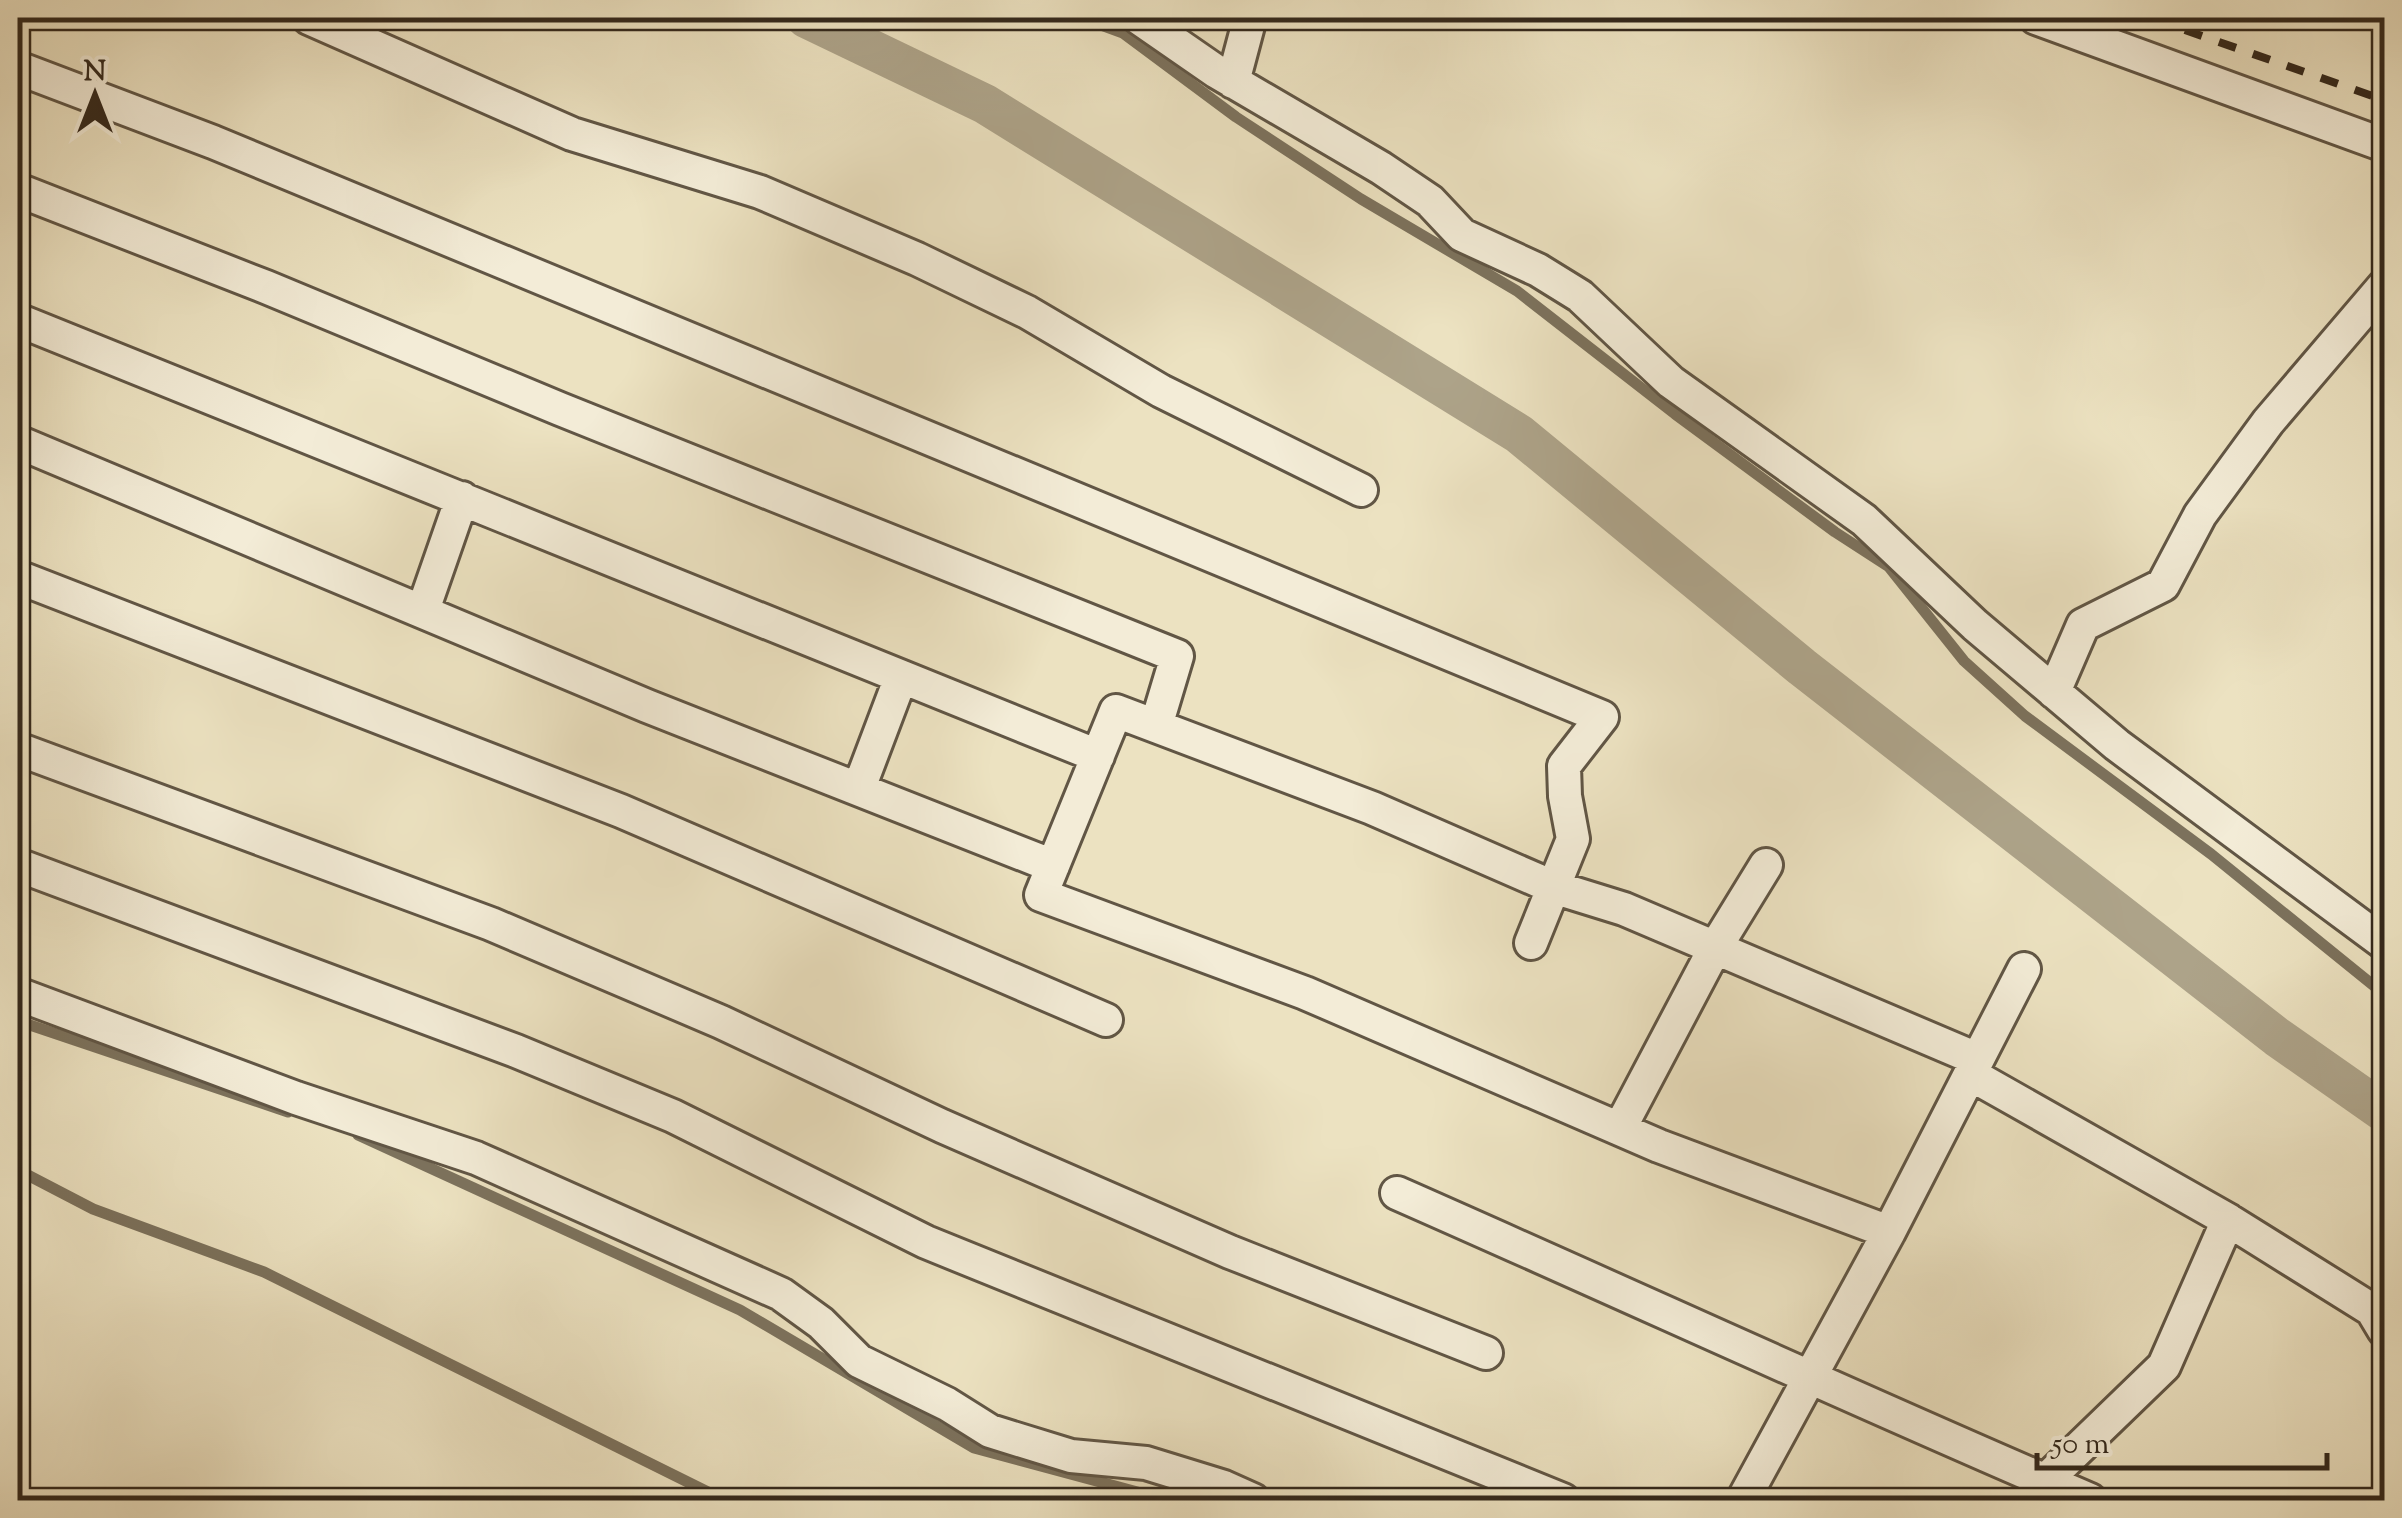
<svg xmlns="http://www.w3.org/2000/svg" width="2402" height="1518" font-family="'Sorts Mill Goudy',serif">
<style>
.lines{fill:none;stroke-linecap:round;stroke-linejoin:round}
.stream{stroke:#7c725d;stroke-width:11}
.canal{stroke:#ada389;stroke-width:40}
.minor-casing{stroke:#615645;stroke-width:38}
.minor{stroke:#f3ecd7;stroke-width:32}
.rail{stroke:#33281c;stroke-width:8;stroke-dasharray:18 18;stroke-linecap:butt}
</style>
<rect width="100%" height="100%" fill="#ece2c1"/>
<filter id="stains"><feTurbulence type="fractalNoise" baseFrequency=".002" numOctaves="4"/><feColorMatrix values="0 0 0 0 .2 0 0 0 0 .09 0 0 0 0 .02 0 0 0 .5 -.17"/></filter>
<radialGradient id="worn" r=".72"><stop offset=".6" stop-color="#630" stop-opacity="0"/><stop offset="1" stop-color="#630" stop-opacity=".3"/></radialGradient>
<g class="lines">
<path class="stream" d="M 1082,18 L 1123,33 L 1236,117 L 1361,199 L 1517,291 L 1675,414 L 1835,532 L 1889,567 L 1964,661 L 2025,716 L 2211,854 L 2384,994
M 18,1021 L 288,1112
M 358,1135 L 740,1310 L 974,1448 L 1167,1500
M 18,1170 L 93,1209 L 264,1272 L 724,1500"/>
<path class="canal" d="M 806,18 L 985,104 L 1519,434 L 1802,667 L 2277,1037 L 2384,1112"/>
<g class="minor-casing">
<path id="minor" d="M 309,18 L 572,134 L 760,192 L 917,259 L 1027,312 L 1161,391 L 1361,490
M 1139,18 L 1217,72 L 1381,168 L 1430,201 L 1462,235 L 1538,270 L 1580,296 L 1671,382 L 1864,520 L 1975,625 L 2117,745 L 2384,943
M 2036,18 L 2384,145
M 18,68 L 213,142 L 1602,717 L 1564,766 L 1565,796 L 1573,839 L 1531,943
M 1233,82 L 1250,18
M 18,190 L 266,287 L 560,409 L 1177,656 L 1156,726
M 18,320 L 1098,756
M 18,442 L 647,706 L 1053,866
M 18,577 L 621,811 L 1106,1020
M 423,610 L 462,498
M 2054,692 L 2083,625 L 2163,585 L 2200,515 L 2268,422 L 2384,286
M 18,749 L 491,924 L 721,1022 L 942,1126 L 1230,1252 L 1486,1353
M 859,788 L 901,677
M 18,865 L 516,1051 L 673,1116 L 926,1242 L 1563,1500
M 18,994 L 296,1098 L 476,1158 L 781,1294 L 821,1323 L 859,1361 L 947,1404 L 990,1431 L 1071,1456 L 1146,1463 L 1224,1487 L 1253,1500
M 1970,1074 L 2228,1220 L 2372,1310 L 2384,1330
M 1620,1128 L 1715,948 L 1766,865
M 1397,1193 C 1629,1295 1858,1401 2090,1500
M 1889,1232 L 1659,1146 L 1305,993 L 1041,895 L 1116,711 L 1372,808 L 1553,887 L 1624,909 L 1977,1059
M 2036,1499 L 2045,1481 L 2164,1366 L 2228,1220
M 1743,1500 L 1889,1232 L 2024,969"/>
</g>
<use href="#minor" class="minor"/>
<path class="rail" d="M 2151,18 L 2384,100"/>
</g>
<rect width="2402" height="1518" fill="none" stroke="#ece2c1" stroke-width="60"/>
<rect x="20" y="20" width="2362" height="1478" fill="none" stroke="#33281c" stroke-width="5"/>
<rect x="30" y="30" width="2342" height="1458" fill="none" stroke="#33281c" stroke-width="2.5"/>
<g transform="translate(95 95)" stroke="#f3ecd7" stroke-width="8" paint-order="stroke">
<path d="M0-8L18 38L0 25L-18 38Z" fill="#33281c"/>
<text y="-15" font-size="28" font-weight="bold" text-anchor="middle" fill="#33281c">N</text>
</g>
<path d="M2037 1453v15h290v-15" fill="none" stroke="#33281c" stroke-width="5"/>
<text x="2052" y="1453" font-size="30" fill="#33281c" stroke="#f3ecd7" stroke-width="8" paint-order="stroke">50 m</text>
<rect width="100%" height="100%" filter="url(#stains)"/>
<rect width="100%" height="100%" fill="url(#worn)"/>
</svg>
